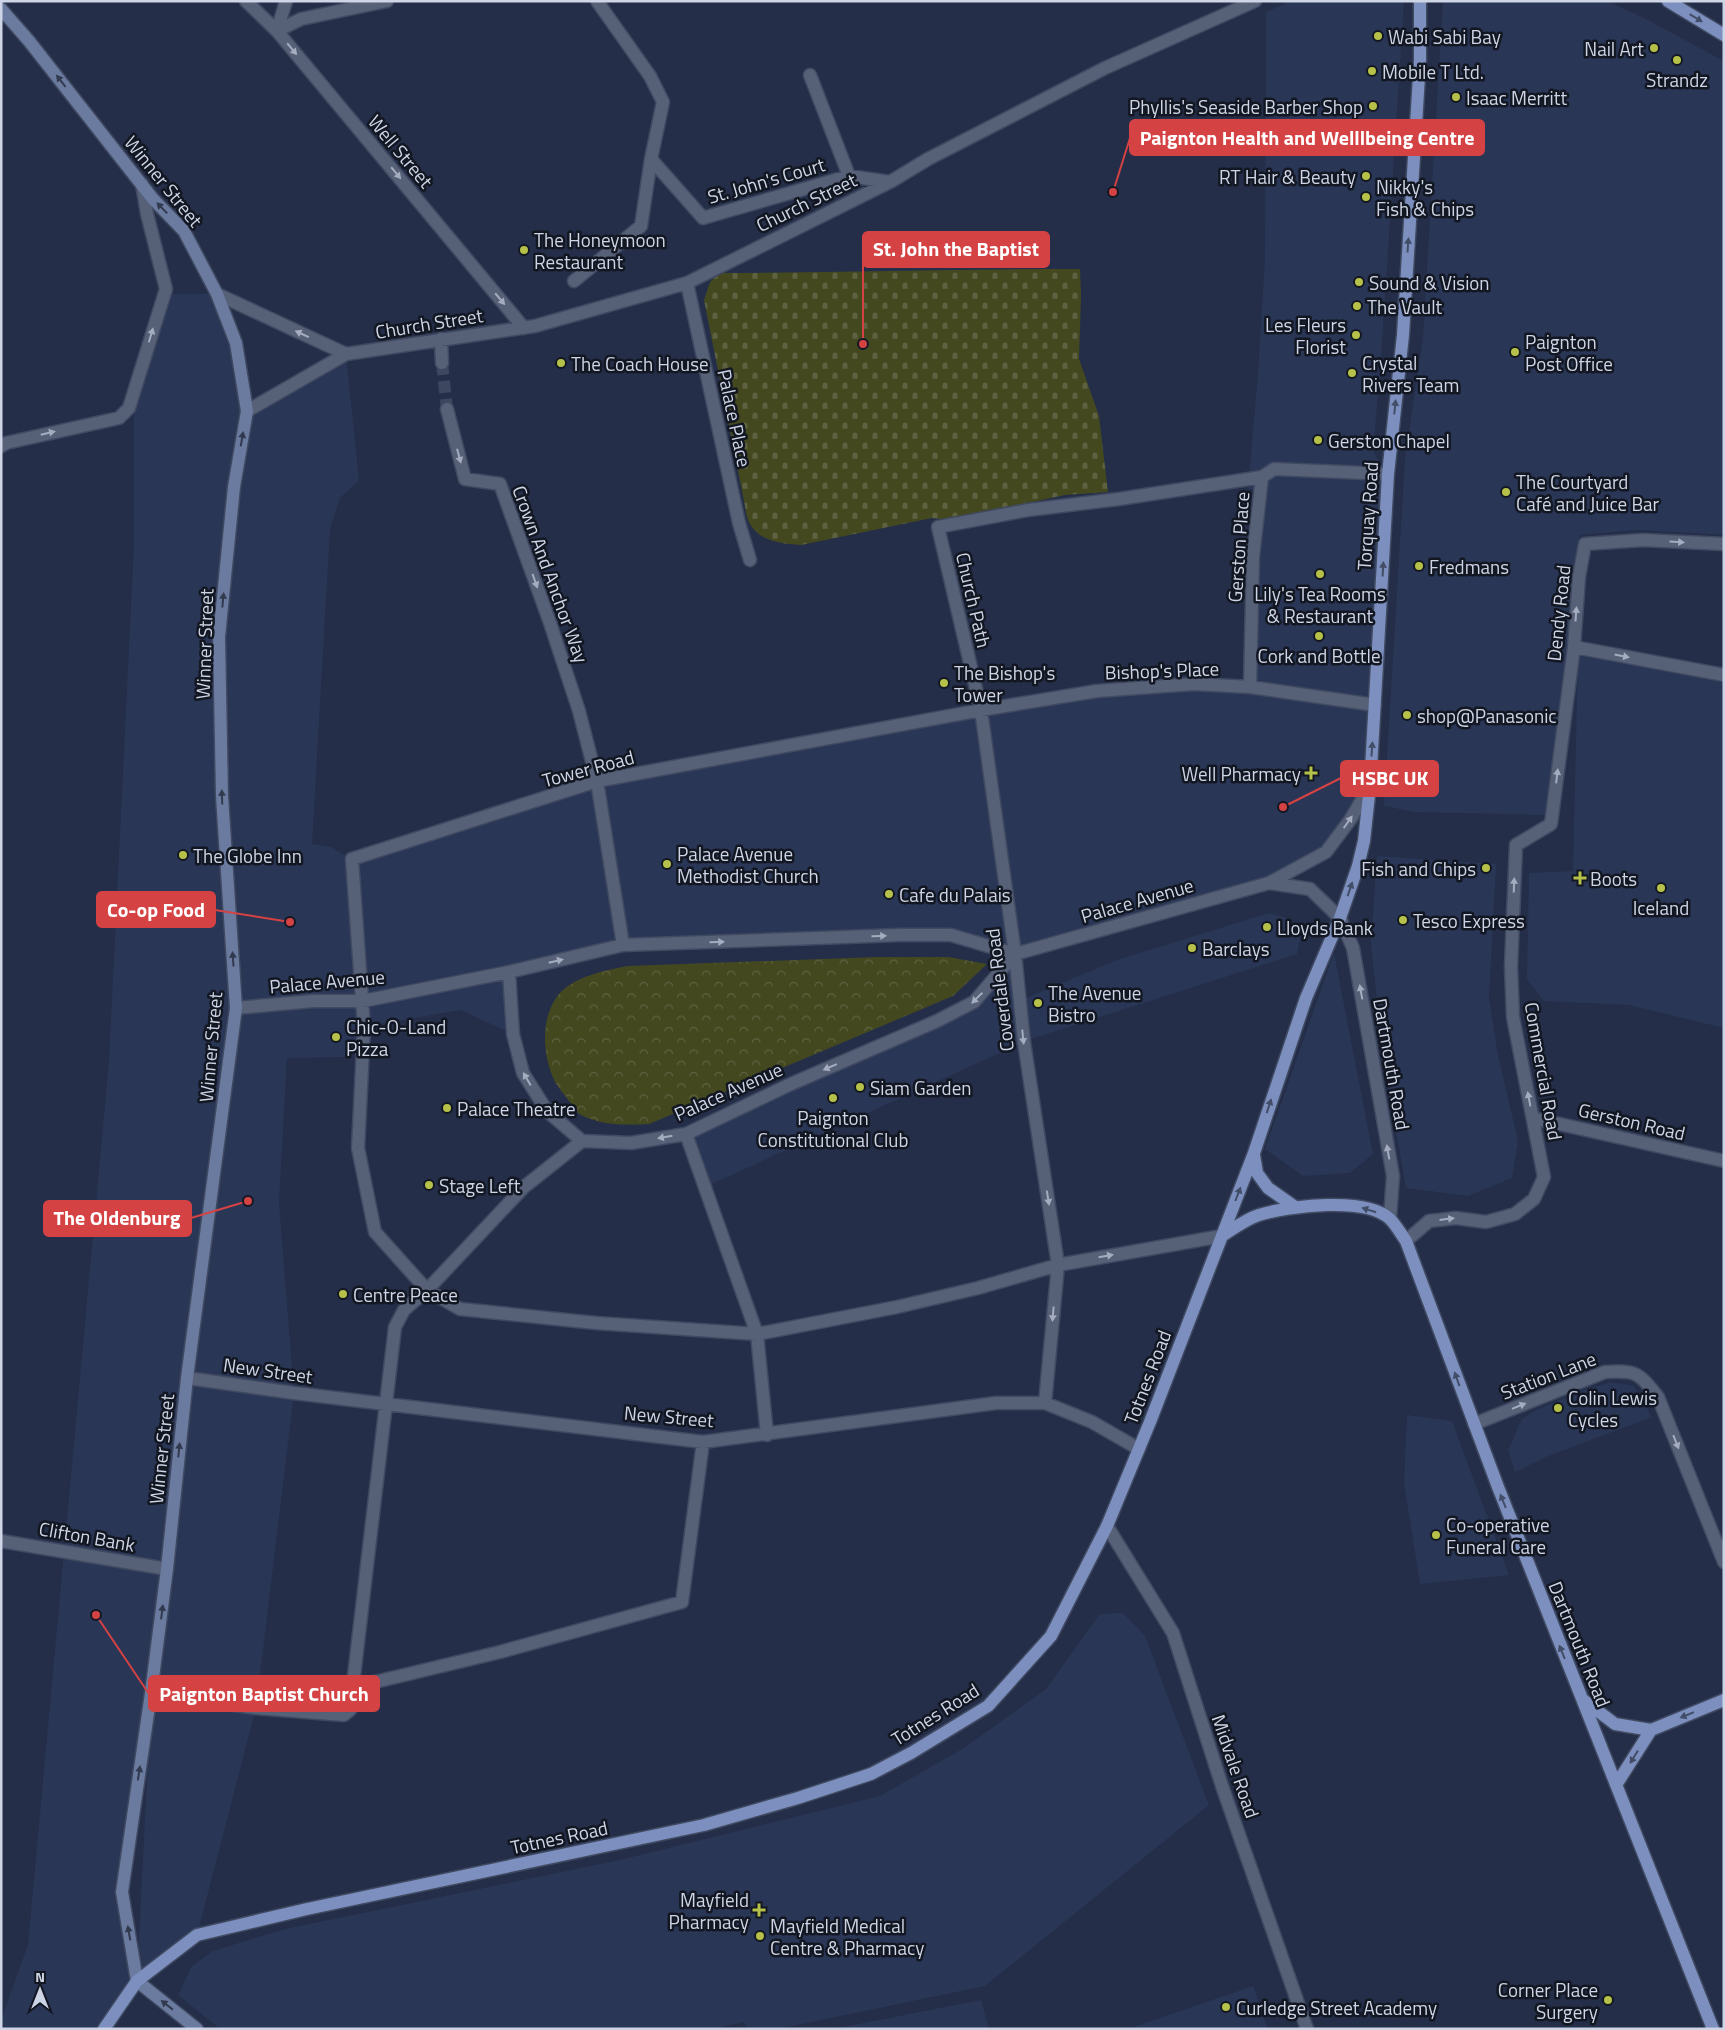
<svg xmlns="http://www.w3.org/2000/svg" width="1725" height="2030" font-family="'Titillium Web',sans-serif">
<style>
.built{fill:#2a3656;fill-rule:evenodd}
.cemetery{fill:url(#cemetery-stones)}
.park{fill:url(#park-crowns)}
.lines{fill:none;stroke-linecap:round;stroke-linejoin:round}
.street-tunnel{stroke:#3e4760;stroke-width:12;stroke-dasharray:12 6;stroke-linecap:butt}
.street-casing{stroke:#3f4961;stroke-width:15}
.secondary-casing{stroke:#3f4961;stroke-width:15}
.primary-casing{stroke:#3f4961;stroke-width:15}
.street{stroke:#566077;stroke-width:12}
.secondary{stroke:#6b7a9f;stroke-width:12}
.primary{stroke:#7c8fbe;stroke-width:12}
.oneway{fill:#424d68}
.oneway2{fill:#a4acbf}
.oneway3{fill:#313a4e}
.poi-dot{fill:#b6c149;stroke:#121722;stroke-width:2}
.labels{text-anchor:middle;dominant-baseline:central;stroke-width:5;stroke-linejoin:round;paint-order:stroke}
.poi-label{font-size:19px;fill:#ced5e6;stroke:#121722;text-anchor:start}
.street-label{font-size:19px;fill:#ced5e6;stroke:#121722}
.leader{fill:none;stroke:#d54244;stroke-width:2}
.callout-dot{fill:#d54244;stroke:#121722;stroke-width:2}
.callout{fill:#d54244;stroke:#d54244;stroke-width:2}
.callout-label{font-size:20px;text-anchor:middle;font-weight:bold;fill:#fff}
</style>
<defs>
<pattern id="cemetery-stones" width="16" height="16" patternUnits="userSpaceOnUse" patternTransform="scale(1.25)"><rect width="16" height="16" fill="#44481f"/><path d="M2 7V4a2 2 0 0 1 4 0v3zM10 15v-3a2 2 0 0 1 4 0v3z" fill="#5e6240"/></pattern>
<pattern id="park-crowns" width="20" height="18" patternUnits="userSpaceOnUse" patternTransform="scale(1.25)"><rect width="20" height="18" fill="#44481f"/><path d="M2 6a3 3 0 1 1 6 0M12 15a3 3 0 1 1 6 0" fill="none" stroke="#5e6240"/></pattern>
</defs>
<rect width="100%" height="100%" fill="#242e48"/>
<path class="built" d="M 1290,1 L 1404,1 L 1381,359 L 1373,452 L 1388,474 L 1370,786 L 1326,852 L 1269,883 L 1015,954 L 1024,1042 L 705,1187 L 686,1134 L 974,1002 L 1014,955 L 951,935 L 623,945 L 509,972 L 513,1034 L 460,1010 L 364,1027 L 348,1057 L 287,1058 L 279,1203 L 294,1393 L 256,1708 L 197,1935 L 137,1981 L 95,2029 L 1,2029 L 1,2020 L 28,1945 L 109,1061 L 134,544 L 134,412 L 170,294 L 217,294 L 248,411 L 346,354 L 359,480 L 340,498 L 330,529 L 312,844 L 331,847 L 351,859 L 597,781 L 1097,691 L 1250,687 L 1260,490 L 1248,489 L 1258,374 L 1265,260 L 1266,12 ZM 151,1700 L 137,1978 L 122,1892 Z
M 1443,1 L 1607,1 L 1644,18 L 1724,61 L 1724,535 L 1637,530 L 1579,535 L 1571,581 L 1566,651 L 1547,815 L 1415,812 L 1384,806 L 1405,460 L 1423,337 Z
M 1578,653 L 1724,680 L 1724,1028 L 1629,1005 L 1544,1001 L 1527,979 L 1529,873 L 1573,871 Z
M 1377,856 L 1496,864 L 1489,998 L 1498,1055 L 1518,1141 L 1512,1178 L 1468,1196 L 1406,1188 L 1384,1064 L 1371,945 Z
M 1269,913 L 1289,919 L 1300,938 L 1297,954 L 1031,1039 L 1024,999 L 1117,960 Z
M 1334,953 L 1373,1154 L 1350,1173 L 1303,1176 L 1265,1149 Z
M 1611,1382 L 1634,1386 L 1652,1417 L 1548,1456 L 1515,1472 L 1508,1450 L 1522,1419 L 1534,1411 L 1578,1392 Z
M 1407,1415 L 1452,1421 L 1509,1575 L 1420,1584 L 1404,1483 Z
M 1123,1613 L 1145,1636 L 1209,1805 L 985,1986 L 778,2029 L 747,2029 L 744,2022 L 712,2029 L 220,2029 L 178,1995 L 192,1966 L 213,1951 L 285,1929 L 620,1860 L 880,1796 L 964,1748 L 1046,1689 L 1100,1614 Z
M 1253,1986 L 1268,2029 L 1128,2029 Z
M 981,2000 L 989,2029 L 833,2029 Z"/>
<path class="cemetery" d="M 1080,269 L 1081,295 L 1079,359 L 1099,416 L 1108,492 L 1065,495 L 949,520 L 932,518 L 801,545 C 773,543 748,539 745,506 L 704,300 L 710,282 L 719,273 C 840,273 960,269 1080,269 Z"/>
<path class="park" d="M 879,957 L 948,957 L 987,964 L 953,996 L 649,1124 C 626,1125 603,1126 581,1115 C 576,1113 573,1105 569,1101 C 565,1095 559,1089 555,1082 C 543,1057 540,1022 556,998 C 570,977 606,970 628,966 Z"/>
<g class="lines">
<path class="street-tunnel" d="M 442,363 L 447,409"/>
<g class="street-casing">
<path id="street" d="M 246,1 L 277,31 L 524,328
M 597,1 L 650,76 L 663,102 L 651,159
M 277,31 L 301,19 L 387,1
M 277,31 L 286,1
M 810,75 L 849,176
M 574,281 L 641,226 L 651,159 L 703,218 L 849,176 L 890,182
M 687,283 L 739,523 L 750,560
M 217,294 L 346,354
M 441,339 L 442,363
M 447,409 L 465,479 L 500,484 L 550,623 L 579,711 L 597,781 L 623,945
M 247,411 L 346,354 L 535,326 L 687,283 L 890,182 L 928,159 L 1105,68 L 1255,1
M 1,446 L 6,443 L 119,418 L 129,408 L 166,289 L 147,214 L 142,184
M 1574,647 L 1724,675
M 1250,687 L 1253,557 L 1262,477
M 1269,883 L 1310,889 L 1340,918 L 1353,948 L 1393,1176 L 1390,1218
M 1015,954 L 1269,883 L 1326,852 L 1350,820 L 1370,786
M 236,1008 L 313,1001 L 363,1001 L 509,972 L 623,945 L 899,935 L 951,935 L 1015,954 L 974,1002 L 937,1021 L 791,1084 L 686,1134 L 631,1143 L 582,1141 L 547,1111 L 523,1073 L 513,1034 L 509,972
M 1533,1118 L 1724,1161
M 686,1134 L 757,1334 L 767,1435
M 1222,1236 L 1058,1265 L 978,1288 L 897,1307 L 757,1334 L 596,1323 L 460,1309 L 427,1290 L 375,1232 L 358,1148 L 364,1027 L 352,859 L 597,781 L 981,710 L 1097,691 L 1194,684 L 1250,687 L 1375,705
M 1406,1241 L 1429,1221 L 1456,1218 L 1486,1222 L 1515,1214 L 1534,1199 L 1544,1177 L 1513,1017 L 1511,967 L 1516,845 L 1551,824 L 1574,647 L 1579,577 L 1585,544 L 1643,540 L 1724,544
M 187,1378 L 294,1393 L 703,1442 L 996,1403 L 1045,1403 L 1092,1422 L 1139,1449
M 1045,1403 L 1058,1265 L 1024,1042 L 1015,954 L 981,710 L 938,527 L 1028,510 L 1119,499 L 1262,477 L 1274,469 L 1388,474
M 1474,1424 L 1605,1372 C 1637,1370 1639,1373 1658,1397 L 1724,1562
M 1107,1526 L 1173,1633 L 1222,1786 L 1307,2029
M 1,1541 L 167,1569
M 354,1687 L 500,1652 L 682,1602 L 703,1442
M 151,1693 L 256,1708 L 344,1715 L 350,1710 L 395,1327 L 404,1310 L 427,1290 L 524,1187 L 582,1141"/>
</g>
<g class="secondary-casing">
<path id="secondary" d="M 1,9 L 29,41 L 153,199 L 184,231 L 217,294 L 236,343 L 247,411 L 234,487 L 219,637 L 222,796 L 236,1008 L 187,1378 L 167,1569 L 151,1693 L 122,1892 L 137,1981 L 197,2029"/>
</g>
<g class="primary-casing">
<path id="primary" d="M 1668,1 L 1724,35
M 1254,1155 L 1257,1173 L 1268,1188 L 1295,1207
M 1222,1236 C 1233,1229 1246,1219 1259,1215 C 1289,1206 1366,1196 1390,1219 C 1396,1225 1401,1234 1406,1241 L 1498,1487 L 1713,2029
M 1582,1699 L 1615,1724 L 1651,1730 L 1724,1700
M 1616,1785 L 1651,1730
M 104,2029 L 137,1981 L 197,1935 L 307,1909 L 704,1825 L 798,1798 L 871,1774 L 911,1753 L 988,1706 L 1051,1636 L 1107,1526 L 1150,1422 L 1254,1153 L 1306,998 L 1340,918 L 1358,866 L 1364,841 L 1370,786 L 1388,474 L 1403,335 L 1420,60 L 1420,1"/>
</g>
<use href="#street" class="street"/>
<use href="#secondary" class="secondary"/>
<use href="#primary" class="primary"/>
</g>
<defs><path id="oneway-solid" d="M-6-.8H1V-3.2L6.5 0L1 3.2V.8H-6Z" transform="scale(1.25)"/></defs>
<g class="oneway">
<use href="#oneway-solid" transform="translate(1696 18) rotate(31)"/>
<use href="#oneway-solid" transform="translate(1408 245) rotate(-86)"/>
<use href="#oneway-solid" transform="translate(1395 407) rotate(-84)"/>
<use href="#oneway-solid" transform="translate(1383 569) rotate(-87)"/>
<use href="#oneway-solid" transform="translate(1372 749) rotate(-86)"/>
<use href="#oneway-solid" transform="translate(1350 889) rotate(-71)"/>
<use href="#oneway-solid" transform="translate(1269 1106) rotate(-72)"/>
<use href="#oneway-solid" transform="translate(1238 1194) rotate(-69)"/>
<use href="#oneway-solid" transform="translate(1369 1210) rotate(-162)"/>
<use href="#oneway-solid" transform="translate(1457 1379) rotate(-110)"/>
<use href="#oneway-solid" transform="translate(1503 1501) rotate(-112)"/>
<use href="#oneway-solid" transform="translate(1562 1652) rotate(-112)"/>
<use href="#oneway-solid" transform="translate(1687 1715) rotate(158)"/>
<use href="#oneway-solid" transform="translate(1634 1757) rotate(122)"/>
</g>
<g class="oneway2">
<use href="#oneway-solid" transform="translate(292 49) rotate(50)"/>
<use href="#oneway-solid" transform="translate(396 173) rotate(50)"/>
<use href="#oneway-solid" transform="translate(500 299) rotate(50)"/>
<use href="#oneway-solid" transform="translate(302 334) rotate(-155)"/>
<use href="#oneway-solid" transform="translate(151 335) rotate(-73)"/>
<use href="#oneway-solid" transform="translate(48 433) rotate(-13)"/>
<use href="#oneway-solid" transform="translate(459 456) rotate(75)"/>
<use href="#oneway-solid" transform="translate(1677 542) rotate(3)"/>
<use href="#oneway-solid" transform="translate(535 581) rotate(70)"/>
<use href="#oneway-solid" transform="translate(1576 614) rotate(-86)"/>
<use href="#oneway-solid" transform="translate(1622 656) rotate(11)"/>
<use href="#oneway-solid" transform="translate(1557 776) rotate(-83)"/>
<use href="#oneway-solid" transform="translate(1348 822) rotate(-55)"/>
<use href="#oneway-solid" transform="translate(1514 885) rotate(-88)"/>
<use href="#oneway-solid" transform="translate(879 936) rotate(-2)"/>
<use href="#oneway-solid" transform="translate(717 942) rotate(-2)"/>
<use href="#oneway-solid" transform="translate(556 961) rotate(-13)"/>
<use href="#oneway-solid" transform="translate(1361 992) rotate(-100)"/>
<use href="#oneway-solid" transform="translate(977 998) rotate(136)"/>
<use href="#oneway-solid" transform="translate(1023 1037) rotate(84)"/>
<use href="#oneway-solid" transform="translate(830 1067) rotate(157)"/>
<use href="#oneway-solid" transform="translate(527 1079) rotate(-120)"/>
<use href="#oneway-solid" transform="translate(1529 1099) rotate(-101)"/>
<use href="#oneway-solid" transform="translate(665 1137) rotate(170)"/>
<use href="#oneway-solid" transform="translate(1388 1152) rotate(-100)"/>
<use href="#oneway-solid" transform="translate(1048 1198) rotate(81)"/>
<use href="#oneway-solid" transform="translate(1447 1219) rotate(-7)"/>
<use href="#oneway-solid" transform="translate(1106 1256) rotate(-10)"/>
<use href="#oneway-solid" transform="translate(1053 1314) rotate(95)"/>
<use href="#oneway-solid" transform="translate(1519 1406) rotate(-22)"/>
<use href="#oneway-solid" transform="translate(1676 1442) rotate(68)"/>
</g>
<g class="oneway3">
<use href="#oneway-solid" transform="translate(61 81) rotate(-128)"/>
<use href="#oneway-solid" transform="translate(162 208) rotate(-134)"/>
<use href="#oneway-solid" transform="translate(242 439) rotate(-80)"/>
<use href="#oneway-solid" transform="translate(223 600) rotate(-85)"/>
<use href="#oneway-solid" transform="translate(222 797) rotate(-92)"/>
<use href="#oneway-solid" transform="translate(233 959) rotate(-94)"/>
<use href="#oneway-solid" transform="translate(179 1450) rotate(-84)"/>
<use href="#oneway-solid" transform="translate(162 1612) rotate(-83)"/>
<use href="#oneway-solid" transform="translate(139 1773) rotate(-81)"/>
<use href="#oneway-solid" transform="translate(129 1933) rotate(-100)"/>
<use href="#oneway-solid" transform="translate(167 2005) rotate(-142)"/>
</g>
<g class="poi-dot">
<circle cx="1378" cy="36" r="5"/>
<circle cx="1654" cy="48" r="5"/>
<circle cx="1677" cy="60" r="5"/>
<circle cx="1372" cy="71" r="5"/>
<circle cx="1456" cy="97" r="5"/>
<circle cx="1373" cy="106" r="5"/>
<circle cx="1366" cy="176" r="5"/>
<circle cx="1366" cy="197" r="5"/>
<circle cx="524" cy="250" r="5"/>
<circle cx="1359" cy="282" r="5"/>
<circle cx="1357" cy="306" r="5"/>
<circle cx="1356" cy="335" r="5"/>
<circle cx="1515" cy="352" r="5"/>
<circle cx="561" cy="363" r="5"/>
<circle cx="1352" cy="373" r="5"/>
<circle cx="1318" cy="440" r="5"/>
<circle cx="1506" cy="492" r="5"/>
<circle cx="1419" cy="566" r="5"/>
<circle cx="1320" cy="574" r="5"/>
<circle cx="1319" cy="636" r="5"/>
<circle cx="944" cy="683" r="5"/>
<circle cx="1407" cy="715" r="5"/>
<path d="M1308.5 765.5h5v5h5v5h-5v5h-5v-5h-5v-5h5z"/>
<circle cx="183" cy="855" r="5"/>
<circle cx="667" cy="864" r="5"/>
<circle cx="1486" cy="868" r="5"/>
<path d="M1577.5 870.5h5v5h5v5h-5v5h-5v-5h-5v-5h5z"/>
<circle cx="1661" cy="888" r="5"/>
<circle cx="889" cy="894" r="5"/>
<circle cx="1403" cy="920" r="5"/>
<circle cx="1267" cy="927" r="5"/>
<circle cx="1192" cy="948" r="5"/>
<circle cx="1038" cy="1003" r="5"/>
<circle cx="336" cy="1037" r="5"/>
<circle cx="860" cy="1087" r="5"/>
<circle cx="833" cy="1098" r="5"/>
<circle cx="447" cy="1108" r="5"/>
<circle cx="429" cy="1185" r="5"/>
<circle cx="343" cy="1294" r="5"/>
<circle cx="1558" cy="1408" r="5"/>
<circle cx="1436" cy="1535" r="5"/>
<path d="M756.5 1902.5h5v5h5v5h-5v5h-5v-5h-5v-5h5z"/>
<circle cx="760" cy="1936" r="5"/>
<circle cx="1608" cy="2000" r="5"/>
<circle cx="1226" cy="2007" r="5"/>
</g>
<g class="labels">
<g class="poi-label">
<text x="1388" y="36">Wabi Sabi Bay</text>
<text x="1644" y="48" text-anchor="end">Nail Art</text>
<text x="1382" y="71">Mobile T Ltd.</text>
<text x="1677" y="79" text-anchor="middle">Strandz</text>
<text x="1466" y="97">Isaac Merritt</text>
<text x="1363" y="106" text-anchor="end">Phyllis's Seaside Barber Shop</text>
<text x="1356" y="176" text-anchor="end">RT Hair &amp; Beauty</text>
<text x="1376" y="186">Nikky's<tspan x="1376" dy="22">Fish &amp; Chips</tspan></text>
<text x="534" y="239">The Honeymoon<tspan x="534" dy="22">Restaurant</tspan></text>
<text x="1369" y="282">Sound &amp; Vision</text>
<text x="1367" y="306">The Vault</text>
<text x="1346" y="324" text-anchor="end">Les Fleurs<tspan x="1346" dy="22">Florist</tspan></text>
<text x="1525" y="341">Paignton<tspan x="1525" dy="22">Post Office</tspan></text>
<text x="1362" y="362">Crystal<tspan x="1362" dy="22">Rivers Team</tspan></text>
<text x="571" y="363">The Coach House</text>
<text x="1328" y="440">Gerston Chapel</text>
<text x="1516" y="481">The Courtyard<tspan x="1516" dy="22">Café and Juice Bar</tspan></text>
<text x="1429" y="566">Fredmans</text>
<text x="1320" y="593" text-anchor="middle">Lily's Tea Rooms<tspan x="1320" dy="22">&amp; Restaurant</tspan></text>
<text x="1319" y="655" text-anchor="middle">Cork and Bottle</text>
<text x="954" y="672">The Bishop's<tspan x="954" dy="22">Tower</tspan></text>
<text x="1417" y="715">shop@Panasonic</text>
<text x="1301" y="773" text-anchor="end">Well Pharmacy</text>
<text x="677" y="853">Palace Avenue<tspan x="677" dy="22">Methodist Church</tspan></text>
<text x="193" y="855">The Globe Inn</text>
<text x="1476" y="868" text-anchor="end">Fish and Chips</text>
<text x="1590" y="878">Boots</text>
<text x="899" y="894">Cafe du Palais</text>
<text x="1661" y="907" text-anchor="middle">Iceland</text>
<text x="1413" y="920">Tesco Express</text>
<text x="1277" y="927">Lloyds Bank</text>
<text x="1202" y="948">Barclays</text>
<text x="1048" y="992">The Avenue<tspan x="1048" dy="22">Bistro</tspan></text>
<text x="346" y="1026">Chic-O-Land<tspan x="346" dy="22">Pizza</tspan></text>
<text x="870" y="1087">Siam Garden</text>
<text x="457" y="1108">Palace Theatre</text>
<text x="833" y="1117" text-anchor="middle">Paignton<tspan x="833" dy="22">Constitutional Club</tspan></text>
<text x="439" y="1185">Stage Left</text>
<text x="353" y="1294">Centre Peace</text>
<text x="1568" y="1397">Colin Lewis<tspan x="1568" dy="22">Cycles</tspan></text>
<text x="1446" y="1524">Co-operative<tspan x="1446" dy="22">Funeral Care</tspan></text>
<text x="749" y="1899" text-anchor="end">Mayfield<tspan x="749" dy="22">Pharmacy</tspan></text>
<text x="770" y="1925">Mayfield Medical<tspan x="770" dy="22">Centre &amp; Pharmacy</tspan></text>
<text x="1598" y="1989" text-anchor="end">Corner Place<tspan x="1598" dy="22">Surgery</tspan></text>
<text x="1236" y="2007">Curledge Street Academy</text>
</g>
<g class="street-label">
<text transform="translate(401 151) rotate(50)">Well Street</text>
<text transform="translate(766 180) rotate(-16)">St. John's Court</text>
<text transform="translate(164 181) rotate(51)">Winner Street</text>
<text transform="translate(806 202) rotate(-26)">Church Street</text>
<text transform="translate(429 323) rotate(-9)">Church Street</text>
<text transform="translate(735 418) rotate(78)">Palace Place</text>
<text transform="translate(1367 516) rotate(-86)">Torquay Road</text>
<text transform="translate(1238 547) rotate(-86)">Gerston Place</text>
<text transform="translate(551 574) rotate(70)">Crown And Anchor Way</text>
<text transform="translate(974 600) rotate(77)">Church Path</text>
<text transform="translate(1558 613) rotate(-84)">Dendy Road</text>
<text transform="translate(204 644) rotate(-88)">Winner Street</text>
<text transform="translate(1162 670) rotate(-2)">Bishop's Place</text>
<text transform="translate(588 768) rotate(-15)">Tower Road</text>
<text transform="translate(1137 900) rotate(-16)">Palace Avenue</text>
<text transform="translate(327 981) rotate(-5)">Palace Avenue</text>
<text transform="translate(999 990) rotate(-97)">Coverdale Road</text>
<text transform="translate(210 1047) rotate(-85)">Winner Street</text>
<text transform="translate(1392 1064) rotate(80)">Dartmouth Road</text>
<text transform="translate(1544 1071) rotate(80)">Commercial Road</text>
<text transform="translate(728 1091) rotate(-24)">Palace Avenue</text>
<text transform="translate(1632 1121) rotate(13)">Gerston Road</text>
<text transform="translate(268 1370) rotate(8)">New Street</text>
<text transform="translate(1548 1375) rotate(-21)">Station Lane</text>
<text transform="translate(1147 1377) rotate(-69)">Totnes Road</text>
<text transform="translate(669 1416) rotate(5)">New Street</text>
<text transform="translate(161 1449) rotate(-84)">Winner Street</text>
<text transform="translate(87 1536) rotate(10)">Clifton Bank</text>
<text transform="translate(1580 1644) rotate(68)">Dartmouth Road</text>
<text transform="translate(935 1714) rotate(-32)">Totnes Road</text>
<text transform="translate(1236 1766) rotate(71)">Midvale Road</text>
<text transform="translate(559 1837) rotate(-12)">Totnes Road</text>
</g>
</g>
<path class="leader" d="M1113 192L1130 138M863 344L863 249M1283 807L1341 778M290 922L215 910M248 1201L191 1218M96 1615L149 1694"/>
<g class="callout-dot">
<circle cx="1113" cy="192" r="5"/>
<circle cx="863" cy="344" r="5"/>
<circle cx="1283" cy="807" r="5"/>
<circle cx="290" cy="922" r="5"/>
<circle cx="248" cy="1201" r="5"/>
<circle cx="96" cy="1615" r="5"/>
</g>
<g class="callout">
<rect x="1130" y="120" width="354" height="35" rx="5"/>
<rect x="863" y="232" width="186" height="35" rx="5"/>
<rect x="1341" y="761" width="97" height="35" rx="5"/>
<rect x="97" y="892" width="118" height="35" rx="5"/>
<rect x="44" y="1201" width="147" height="35" rx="5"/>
<rect x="149" y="1676" width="230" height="35" rx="5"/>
</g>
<g class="callout-label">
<text x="1307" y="145">Paignton Health and Welllbeing Centre</text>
<text x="956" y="256">St. John the Baptist</text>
<text x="1390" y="785">HSBC UK</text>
<text x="156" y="917">Co-op Food</text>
<text x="117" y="1225">The Oldenburg</text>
<text x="264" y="1701">Paignton Baptist Church</text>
</g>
<rect width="1725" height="2030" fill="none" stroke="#ced5e6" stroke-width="5"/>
<g transform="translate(40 1990)" stroke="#121722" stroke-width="4" paint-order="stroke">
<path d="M0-4L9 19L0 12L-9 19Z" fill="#ced5e6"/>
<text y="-8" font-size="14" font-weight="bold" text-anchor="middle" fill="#ced5e6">N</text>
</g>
</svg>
